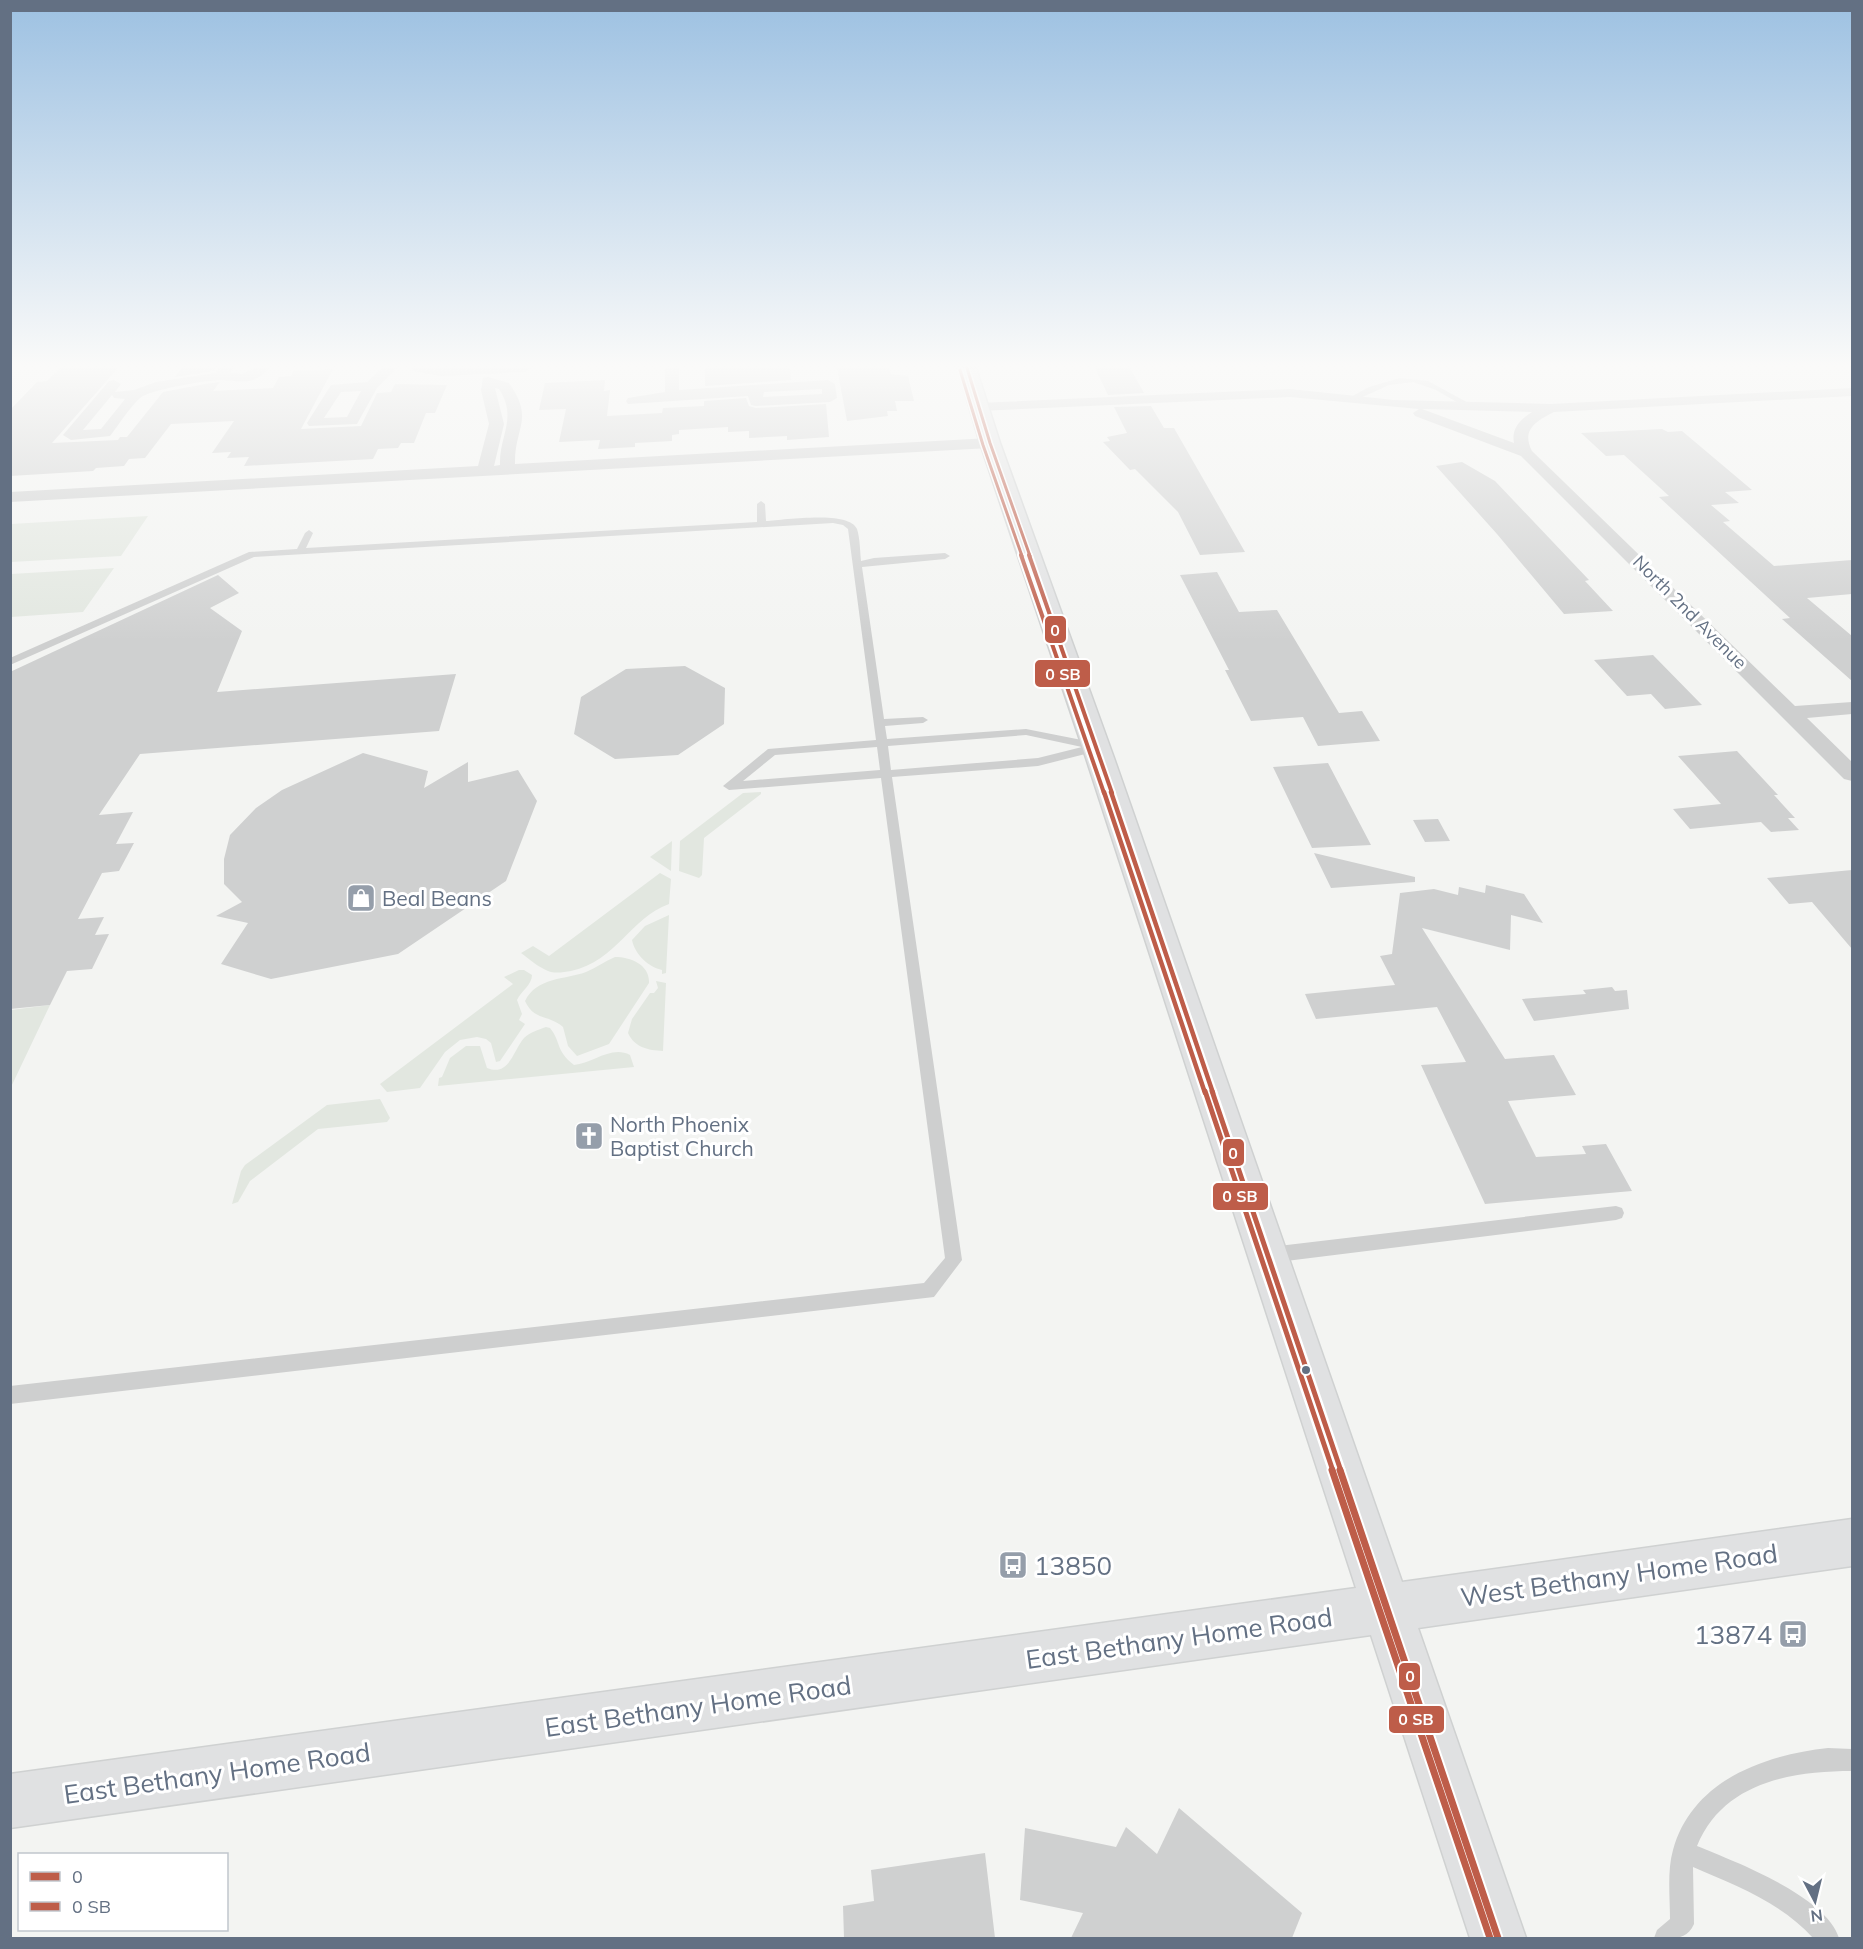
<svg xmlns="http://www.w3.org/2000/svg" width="1863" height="1949" font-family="Mulish,sans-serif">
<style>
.green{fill:#e2e7e0}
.building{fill:#cfd0d0}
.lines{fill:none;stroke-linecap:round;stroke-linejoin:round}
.secondary-casing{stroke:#cfd1d1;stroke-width:3}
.lane{fill:#cecfcf;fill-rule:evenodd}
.street{fill:#cecfcf;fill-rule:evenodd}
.secondary{fill:#e0e1e2;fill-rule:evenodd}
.bus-1-far4-casing{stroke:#fff;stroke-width:6}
.bus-1-far3-casing{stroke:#fff;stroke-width:8}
.bus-1-far2-casing{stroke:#fff;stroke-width:9}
.bus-1-far1-casing{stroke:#fff;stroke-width:10}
.bus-1-casing{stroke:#fff;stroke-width:11}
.bus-2-far4-casing{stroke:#fff;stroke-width:6}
.bus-2-far3-casing{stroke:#fff;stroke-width:8}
.bus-2-far2-casing{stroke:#fff;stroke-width:9}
.bus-2-far1-casing{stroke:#fff;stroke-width:10}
.bus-2-casing{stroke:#fff;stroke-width:11}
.bus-1-far4{stroke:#be5d49;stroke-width:3}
.bus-1-far3{stroke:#be5d49;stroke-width:4}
.bus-1-far2{stroke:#be5d49;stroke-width:4.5}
.bus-1-far1{stroke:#be5d49;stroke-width:5}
.bus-1{stroke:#be5d49;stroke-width:7}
.bus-2-far4{stroke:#be5d49;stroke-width:3}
.bus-2-far3{stroke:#be5d49;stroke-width:4}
.bus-2-far2{stroke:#be5d49;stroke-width:4.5}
.bus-2-far1{stroke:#be5d49;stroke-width:5}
.bus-2{stroke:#be5d49;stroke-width:7}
.bus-dot{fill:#637083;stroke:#fff;stroke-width:2}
.labels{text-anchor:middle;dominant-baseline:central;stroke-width:6;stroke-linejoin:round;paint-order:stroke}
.far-street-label{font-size:18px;fill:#637083;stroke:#fff}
.poi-label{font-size:21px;fill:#637083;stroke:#fff;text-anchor:start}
.near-poi-label{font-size:26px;fill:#637083;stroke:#fff;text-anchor:start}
.near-street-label{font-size:26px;fill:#637083;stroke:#fff}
.line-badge{stroke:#fff;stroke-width:2}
.badge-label{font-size:16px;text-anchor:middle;font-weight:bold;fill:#fff}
</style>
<rect width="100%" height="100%" fill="#f3f4f2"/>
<path class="green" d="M 148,516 L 121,556 L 11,562 L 11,524 Z
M 114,568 L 83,612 L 11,617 L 11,574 Z
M 761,792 L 761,794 L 704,838 L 702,875 L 699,878 L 679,871 L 680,841 L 743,793 Z
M 672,841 L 671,871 L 650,857 Z
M 660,873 L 671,879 L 669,904 C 630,918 617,961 571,971 C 564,972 555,974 548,971 C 538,967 529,959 521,953 L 533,946 L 549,956 Z
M 669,915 L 666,973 L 662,974 L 662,970 C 649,967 635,955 632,940 L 645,926 Z
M 615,957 C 631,957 650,965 649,983 L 609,1044 L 577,1056 L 568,1046 L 563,1027 C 548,1014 534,1021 525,1001 C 537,977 564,980 586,972 C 596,968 605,961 615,957 Z
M 519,970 L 524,970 L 532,975 C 532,985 521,991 517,1000 L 522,1014 L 519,1020 L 525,1024 L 500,1061 L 496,1062 L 491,1043 L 486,1039 L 477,1037 L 460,1040 L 445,1052 L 420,1088 L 387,1092 L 380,1084 L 513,984 L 504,977 Z
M 656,981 L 666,983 L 663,1051 C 648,1050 635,1048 628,1033 L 632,1019 L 650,993 L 654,993 L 658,988 Z
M 50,1005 L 11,1087 L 11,1010 Z
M 546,1027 L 550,1028 C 561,1041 555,1050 574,1065 C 592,1064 611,1045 630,1055 L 634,1067 L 438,1086 L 439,1078 L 442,1077 L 450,1058 L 466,1046 L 480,1046 L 487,1068 C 509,1077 513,1051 524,1038 C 530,1032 538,1030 546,1027 Z
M 380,1099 L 390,1118 L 387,1122 L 318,1129 L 250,1181 L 238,1202 L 232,1204 L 241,1171 L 245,1165 L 327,1105 Z"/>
<path class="building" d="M 60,368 L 118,368 L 52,443 L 118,440 L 120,437 L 127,437 L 163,392 L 205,384 L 220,382 L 213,391 L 273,388 L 279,377 L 291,376 L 293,371 L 333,369 L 301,429 L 361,426 L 377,393 L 391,392 L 395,384 L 447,385 L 435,413 L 426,413 L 414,443 L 401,443 L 398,448 L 378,449 L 373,459 L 244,466 L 249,457 L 227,458 L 231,452 L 212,453 L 234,421 L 171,424 L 145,458 L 129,459 L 124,466 L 96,468 L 93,471 L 10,476 L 10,410 L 37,382 L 47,381 Z
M 182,368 L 216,368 L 214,371 L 175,377 Z
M 705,368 L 790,368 L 791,380 L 705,386 Z
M 837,368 L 889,368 L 891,374 L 908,376 L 914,401 L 895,401 L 897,411 L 887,411 L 888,416 L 847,421 Z
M 1095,368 L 1130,368 L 1144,393 L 1108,395 Z
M 605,380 L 604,391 L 610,390 L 607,416 L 662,413 L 663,408 L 704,406 L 704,401 L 746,398 L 749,406 L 756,408 L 826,404 L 829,437 L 787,440 L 787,436 L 749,438 L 749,431 L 728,432 L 728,427 L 679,430 L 679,434 L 672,435 L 672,441 L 635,443 L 635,447 L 598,449 L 600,440 L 559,442 L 566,409 L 539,410 L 545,383 Z
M 1151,406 L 1164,428 L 1174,428 L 1245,552 L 1200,555 L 1178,512 L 1135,469 L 1130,470 L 1103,442 L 1110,441 L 1107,437 L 1127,433 L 1114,407 Z
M 1662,429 L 1668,432 L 1682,431 L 1752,490 L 1725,492 L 1739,503 L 1711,505 L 1730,521 L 1723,522 L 1774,566 L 1852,560 L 1852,594 L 1807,598 L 1852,636 L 1852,681 L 1782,619 L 1790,618 L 1659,497 L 1669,496 L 1624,455 L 1606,456 L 1581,433 Z
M 1462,462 L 1495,481 L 1589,580 L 1585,581 L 1613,611 L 1564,614 L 1497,534 L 1436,466 Z
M 1217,572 L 1239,612 L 1277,610 L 1339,713 L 1362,711 L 1380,741 L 1318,746 L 1303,717 L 1251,721 L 1225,670 L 1229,670 L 1180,575 Z
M 218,575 L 239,593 L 210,608 L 242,631 L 217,692 L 456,674 L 439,731 L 140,754 L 99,815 L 133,812 L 116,844 L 134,843 L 119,871 L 102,873 L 78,919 L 104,917 L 95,935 L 109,934 L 92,969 L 67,971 L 50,1005 L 10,1009 L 10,672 Z
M 1653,655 L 1702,705 L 1665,709 L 1651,694 L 1627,696 L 1594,660 Z
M 685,666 L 725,688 L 724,724 L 678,755 L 615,759 L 574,734 L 581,697 L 626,669 Z
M 1737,751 L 1778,795 L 1774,795 L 1795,818 L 1788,818 L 1799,830 L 1771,832 L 1761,822 L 1690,829 L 1673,809 L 1721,804 L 1678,756 Z
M 363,753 L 428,771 L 424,788 L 468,762 L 468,782 L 518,770 L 537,801 L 506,881 L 398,954 L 271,979 L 221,964 L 248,923 L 216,916 L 242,902 L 224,884 L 224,859 L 230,835 L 256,808 L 282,790 Z
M 1328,763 L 1371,845 L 1312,848 L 1273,767 Z
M 1438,819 L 1450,841 L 1425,842 L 1413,820 Z
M 1314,853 L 1415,877 L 1415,882 L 1331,888 Z
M 1852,870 L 1852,949 L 1812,902 L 1789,904 L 1767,878 Z
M 1486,885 L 1524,894 L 1543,923 L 1511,915 L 1510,950 L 1422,928 L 1505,1059 L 1554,1055 L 1576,1095 L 1508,1101 L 1536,1157 L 1586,1154 L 1582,1146 L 1606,1144 L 1632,1191 L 1485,1204 L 1421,1065 L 1466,1062 L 1437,1007 L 1316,1019 L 1305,994 L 1395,985 L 1380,956 L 1392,954 L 1400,893 L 1434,889 L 1458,895 L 1459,887 L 1485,893 Z
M 1612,987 L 1615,991 L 1627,990 L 1629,1009 L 1534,1021 L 1522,999 L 1586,994 L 1583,990 Z
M 1179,1808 L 1302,1913 L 1292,1938 L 1071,1938 L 1083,1913 L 1020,1900 L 1025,1828 L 1116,1847 L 1126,1827 L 1157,1854 Z
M 985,1853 L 995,1938 L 844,1938 L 843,1906 L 874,1901 L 871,1870 Z"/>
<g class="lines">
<g class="secondary-casing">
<path id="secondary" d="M 958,368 L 976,368 L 1000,443 L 1114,758 L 1402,1582 L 1852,1519 L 1852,1566 L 1418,1628 L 1526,1938 L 1470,1938 L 1371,1635 L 10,1828 L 10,1774 L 1356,1588 L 1086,758 L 980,443 Z"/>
</g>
<path class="lane" d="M 1400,378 L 1428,381 L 1474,406 L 1467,408 L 1436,390 L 1413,382 L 1389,385 L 1356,400 L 1349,398 L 1369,387 Z
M 761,501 L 765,504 L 766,521 C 784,520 849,510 857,529 C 860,538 860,551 861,561 L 874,558 L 945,553 L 950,556 L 945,559 L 862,567 L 884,719 L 923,717 L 928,720 L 923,723 L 885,726 L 887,739 L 1026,729 L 1097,743 L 1103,747 L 1101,750 L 1038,766 L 892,777 L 962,1260 L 934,1297 L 10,1404 L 10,1386 L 924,1283 L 945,1258 L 881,778 L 729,790 L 723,786 L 768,749 L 876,740 L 848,529 L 843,525 L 833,523 L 254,557 L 10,665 L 10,658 L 249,552 L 297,549 L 305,533 L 309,530 L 313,533 L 306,548 L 757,522 L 757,504 ZM 1026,735 L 1082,747 L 1038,758 L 891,770 L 888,746 ZM 877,747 L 880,770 L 743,781 L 775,755 Z
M 1616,1206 L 1622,1208 L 1624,1213 L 1622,1218 L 1616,1220 L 1269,1263 L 1263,1260 L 1261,1255 L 1263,1250 L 1269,1247 Z
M 1828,1748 L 1852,1749 L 1852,1771 C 1792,1771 1723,1782 1697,1846 C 1736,1862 1826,1896 1839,1938 L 1813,1938 C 1782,1903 1735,1885 1693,1867 L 1694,1924 C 1686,1942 1671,1938 1654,1938 L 1657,1930 L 1670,1919 C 1670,1897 1667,1871 1673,1850 C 1692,1781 1763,1755 1828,1748 Z"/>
<path class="street" d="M 219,368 L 234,368 L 230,373 L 242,374 L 254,368 L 269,368 C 254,386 241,381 222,380 C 206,380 156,389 143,396 C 133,402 118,426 110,436 L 71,440 L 63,435 L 109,381 L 114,380 L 121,384 L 115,392 L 134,390 L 156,382 L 215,373 ZM 112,395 L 114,398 L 125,399 L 101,429 L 83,430 Z
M 382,368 L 397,368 L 377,388 L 357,424 L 309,426 L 307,423 L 331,385 L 367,382 ZM 361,391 L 347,417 L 324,418 L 341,392 Z
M 411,368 L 532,368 L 525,372 L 441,376 L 413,371 Z
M 665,368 L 679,368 L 679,390 L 828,380 L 835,384 L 837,398 L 830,402 L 756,406 L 751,405 L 748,396 L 628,404 L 626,401 L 628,398 L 665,392 ZM 822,389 L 822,394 L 763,397 L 764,392 Z
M 488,377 L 509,383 C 535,420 514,427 515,464 L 990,438 L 998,443 L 990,448 L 10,502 L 10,492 L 478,466 L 489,424 L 481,390 L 483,378 ZM 495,388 L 499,389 C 518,418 499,435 500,465 L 494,466 L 504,424 Z
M 1852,388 L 1852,396 L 1554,412 C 1536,421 1521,430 1532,451 L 1795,706 L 1852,702 L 1852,714 L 1807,718 L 1852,762 L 1852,781 L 1844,779 L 1521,456 L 1415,416 L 1413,413 L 1419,409 L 1290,397 L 979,411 L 972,407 L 979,403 L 1290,389 L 1394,400 L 1551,404 ZM 1422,409 L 1532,412 C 1521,419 1511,428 1514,443 Z"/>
<use href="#secondary" class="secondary"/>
<g class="bus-1-far4-casing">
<path id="bus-1-far4" d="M 967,368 L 990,443 L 1030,556"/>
</g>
<g class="bus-1-far3-casing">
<path id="bus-1-far3" d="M 1029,555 L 1112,793"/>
</g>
<g class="bus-1-far2-casing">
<path id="bus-1-far2" d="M 1111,792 L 1213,1093"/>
</g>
<g class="bus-1-far1-casing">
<path id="bus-1-far1" d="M 1212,1091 L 1341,1471"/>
</g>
<g class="bus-1-casing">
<path id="bus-1" d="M 1340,1470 L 1498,1938"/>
</g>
<g class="bus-2-far4-casing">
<path id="bus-2-far4" d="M 960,370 L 983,445 L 1022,556"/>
</g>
<g class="bus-2-far3-casing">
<path id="bus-2-far3" d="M 1021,555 L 1104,793"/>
</g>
<g class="bus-2-far2-casing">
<path id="bus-2-far2" d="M 1104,792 L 1205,1093"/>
</g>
<g class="bus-2-far1-casing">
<path id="bus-2-far1" d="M 1205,1091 L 1333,1471"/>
</g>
<g class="bus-2-casing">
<path id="bus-2" d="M 1332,1470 L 1490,1938"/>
</g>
<use href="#bus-1-far4" class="bus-1-far4"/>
<use href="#bus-1-far3" class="bus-1-far3"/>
<use href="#bus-1-far2" class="bus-1-far2"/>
<use href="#bus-1-far1" class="bus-1-far1"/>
<use href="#bus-1" class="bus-1"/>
<use href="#bus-2-far4" class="bus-2-far4"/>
<use href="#bus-2-far3" class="bus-2-far3"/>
<use href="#bus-2-far2" class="bus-2-far2"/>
<use href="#bus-2-far1" class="bus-2-far1"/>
<use href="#bus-2" class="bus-2"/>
</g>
<linearGradient id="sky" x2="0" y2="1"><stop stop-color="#9dc1e2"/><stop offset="0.57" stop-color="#fafaf9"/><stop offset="1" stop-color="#fafaf9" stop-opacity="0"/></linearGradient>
<rect width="1863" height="641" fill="url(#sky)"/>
<defs>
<g id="shop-square" transform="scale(1.5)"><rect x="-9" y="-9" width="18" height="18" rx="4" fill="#959eaa" stroke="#fff"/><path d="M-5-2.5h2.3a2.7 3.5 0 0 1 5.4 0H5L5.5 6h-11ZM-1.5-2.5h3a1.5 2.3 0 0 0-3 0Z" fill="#fff"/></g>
<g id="church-square" transform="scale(1.5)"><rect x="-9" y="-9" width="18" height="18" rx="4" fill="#959eaa" stroke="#fff"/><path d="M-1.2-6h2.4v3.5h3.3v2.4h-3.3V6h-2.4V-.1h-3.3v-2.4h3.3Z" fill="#fff"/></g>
<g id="bus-square" transform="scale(1.5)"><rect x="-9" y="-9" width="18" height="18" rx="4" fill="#959eaa" stroke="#fff"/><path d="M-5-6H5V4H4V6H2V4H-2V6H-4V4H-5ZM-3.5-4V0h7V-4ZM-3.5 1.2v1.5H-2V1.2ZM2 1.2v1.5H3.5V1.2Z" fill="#fff"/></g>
</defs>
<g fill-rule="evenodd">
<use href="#shop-square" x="361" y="898"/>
<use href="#church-square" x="589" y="1136"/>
<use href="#bus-square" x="1013" y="1565"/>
<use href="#bus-square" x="1793" y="1634"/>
</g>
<circle class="bus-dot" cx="1306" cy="1370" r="5"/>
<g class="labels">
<g class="far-street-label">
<text transform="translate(1690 612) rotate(45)">North 2nd Avenue</text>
</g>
<g class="poi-label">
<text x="382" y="898">Beal Beans</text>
<text x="610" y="1124">North Phoenix<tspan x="610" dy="24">Baptist Church</tspan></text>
</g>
<g class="near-poi-label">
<text x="1034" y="1565">13850</text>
<text x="1772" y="1634" text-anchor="end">13874</text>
</g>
<g class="near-street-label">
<text transform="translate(1619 1575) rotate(-8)">West Bethany Home Road</text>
<text transform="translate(1179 1638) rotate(-8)">East Bethany Home Road</text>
<text transform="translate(698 1706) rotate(-8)">East Bethany Home Road</text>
<text transform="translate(217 1773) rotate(-8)">East Bethany Home Road</text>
</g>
</g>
<g class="line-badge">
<rect x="1044" y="615" width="23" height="29" rx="6" fill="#be5d49"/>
<rect x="1034" y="659" width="57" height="29" rx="6" fill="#be5d49"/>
<rect x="1222" y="1138" width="23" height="29" rx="6" fill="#be5d49"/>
<rect x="1212" y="1182" width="57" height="29" rx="6" fill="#be5d49"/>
<rect x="1398" y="1662" width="23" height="29" rx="6" fill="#be5d49"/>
<rect x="1388" y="1705" width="57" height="29" rx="6" fill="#be5d49"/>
</g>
<g class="badge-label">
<text x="1055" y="636">0</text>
<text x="1063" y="680">0 SB</text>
<text x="1233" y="1159">0</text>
<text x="1240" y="1202">0 SB</text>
<text x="1410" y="1682">0</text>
<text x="1416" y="1725">0 SB</text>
</g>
<rect width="1863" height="1949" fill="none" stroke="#637083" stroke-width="24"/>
<rect x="18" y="1853" width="210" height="78" fill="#ffffff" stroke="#c1c6cd" stroke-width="1.5"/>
<rect x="30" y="1872" width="30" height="9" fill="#be5d49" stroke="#c1c6cd" stroke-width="1.5"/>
<text x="72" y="1883" font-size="18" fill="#637083">0</text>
<rect x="30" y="1902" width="30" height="9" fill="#be5d49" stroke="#c1c6cd" stroke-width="1.5"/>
<text x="72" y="1913" font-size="18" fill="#637083">0 SB</text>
<g transform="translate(1815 1901) rotate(173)" stroke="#ffffff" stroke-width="4.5" paint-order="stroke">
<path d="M0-4.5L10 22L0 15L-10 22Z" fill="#637083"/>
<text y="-9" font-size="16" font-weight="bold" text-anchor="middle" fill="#637083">N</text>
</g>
</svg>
